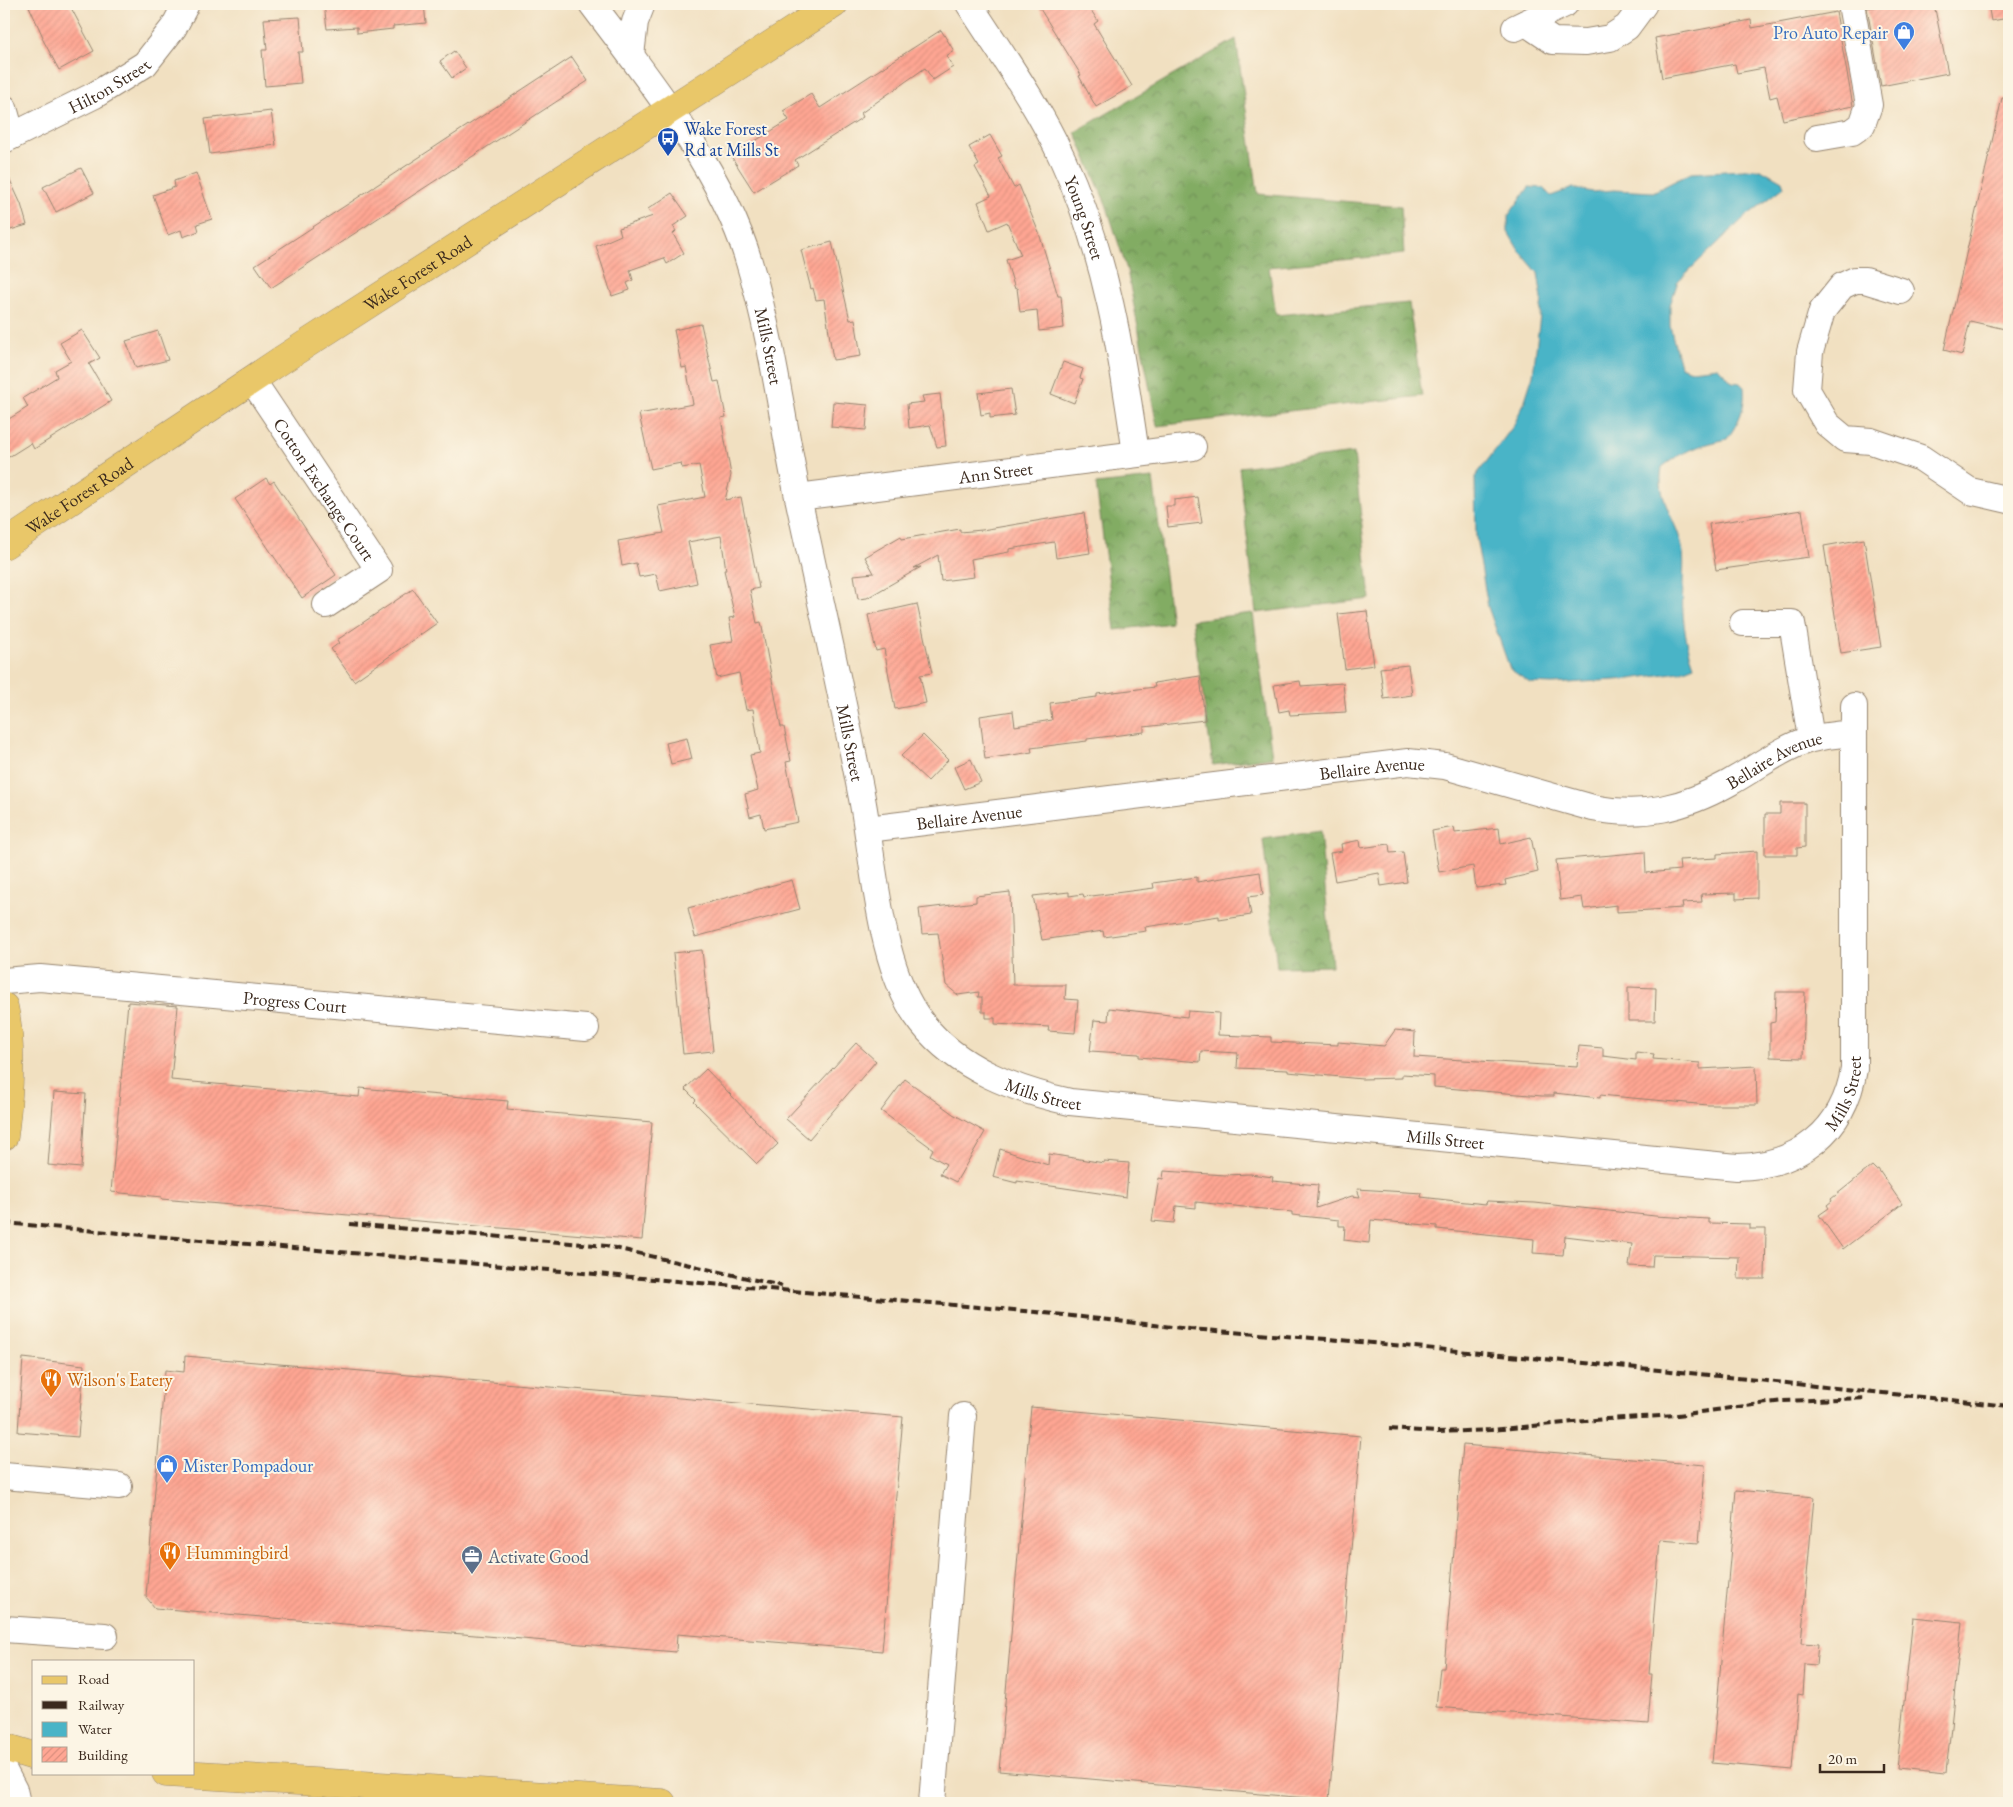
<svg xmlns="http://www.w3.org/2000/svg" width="2013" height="1807" font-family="'EB Garamond',serif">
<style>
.forest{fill:url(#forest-crowns);stroke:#5e6b41}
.water{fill:#49b4c7;stroke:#426f72}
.building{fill:url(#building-hatch)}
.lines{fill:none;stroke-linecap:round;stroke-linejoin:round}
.minor-casing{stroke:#968570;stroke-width:28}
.major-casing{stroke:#968570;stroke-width:29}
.minor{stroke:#fff;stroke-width:26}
.major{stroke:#e9c769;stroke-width:28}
.rail{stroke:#3b2a1e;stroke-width:4;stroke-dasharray:8 4;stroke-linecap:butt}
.labels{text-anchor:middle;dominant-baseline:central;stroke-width:4;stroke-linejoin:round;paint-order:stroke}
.shop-label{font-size:18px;fill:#366cbe;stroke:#fcf5e5;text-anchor:end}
.street-label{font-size:18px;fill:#3b2a1e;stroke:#fcf5e5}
.transit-label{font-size:18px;fill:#164399;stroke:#fcf5e5;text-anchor:start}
.food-label{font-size:18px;fill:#c56008;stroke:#fcf5e5;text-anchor:start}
.service-label{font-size:18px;fill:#4e5e75;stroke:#fcf5e5;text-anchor:start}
</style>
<defs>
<pattern id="forest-crowns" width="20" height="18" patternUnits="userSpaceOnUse" patternTransform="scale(1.25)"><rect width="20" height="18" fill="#82ac64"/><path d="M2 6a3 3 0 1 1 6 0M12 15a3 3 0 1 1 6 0" fill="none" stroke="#6c8c52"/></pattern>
<pattern id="building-hatch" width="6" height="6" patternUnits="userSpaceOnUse" patternTransform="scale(1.25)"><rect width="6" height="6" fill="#ffa693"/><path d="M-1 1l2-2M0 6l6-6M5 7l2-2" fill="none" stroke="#db8f7e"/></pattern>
</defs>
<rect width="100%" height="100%" fill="#fcf5e5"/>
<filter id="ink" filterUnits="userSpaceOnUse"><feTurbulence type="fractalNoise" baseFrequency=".02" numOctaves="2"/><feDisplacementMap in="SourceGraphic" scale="10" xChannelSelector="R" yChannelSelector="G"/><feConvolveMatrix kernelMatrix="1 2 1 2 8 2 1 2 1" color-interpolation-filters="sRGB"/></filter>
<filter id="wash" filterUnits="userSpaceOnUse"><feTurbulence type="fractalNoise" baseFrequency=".0096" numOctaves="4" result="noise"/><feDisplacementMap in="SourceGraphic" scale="20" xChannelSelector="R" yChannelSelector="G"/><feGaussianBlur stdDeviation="1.12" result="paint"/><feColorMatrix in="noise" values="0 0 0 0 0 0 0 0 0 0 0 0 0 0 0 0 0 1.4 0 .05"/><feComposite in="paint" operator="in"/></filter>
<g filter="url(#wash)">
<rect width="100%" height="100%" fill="#f1e0c1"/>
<path class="forest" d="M 1236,39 L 1258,194 L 1401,206 L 1404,254 L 1269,267 L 1276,315 L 1409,303 L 1422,396 L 1157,426 L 1127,270 L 1106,204 L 1075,132 Z
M 1354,453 L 1370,599 L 1256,613 L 1239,467 Z
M 1153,478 L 1171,623 L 1115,630 L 1096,484 Z
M 1253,613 L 1272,757 L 1213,765 L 1192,620 Z
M 1320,831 L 1332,966 L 1277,967 L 1263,839 Z"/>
<path class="water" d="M 1761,169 L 1782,181 L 1784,187 L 1744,218 L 1678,281 L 1670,305 L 1670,326 L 1680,366 L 1692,370 L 1718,367 L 1732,382 L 1740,383 L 1744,387 C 1746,408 1739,422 1727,439 C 1701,445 1684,450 1662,467 C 1656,500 1676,518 1682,547 C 1685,561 1683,572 1683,586 C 1681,613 1685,641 1694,666 L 1679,672 L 1630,679 L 1552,684 L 1530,683 L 1510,669 L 1488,607 L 1476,537 L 1475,477 L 1514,425 L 1525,400 L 1533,375 L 1542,299 L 1538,273 L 1518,249 L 1508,232 L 1508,216 L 1529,187 L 1543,188 L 1551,196 L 1573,188 L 1592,192 L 1614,190 L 1653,192 L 1691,173 Z"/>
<g id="blocks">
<path class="building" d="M 28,4 L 69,4 L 94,51 L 59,70 L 42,38 L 43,37 Z
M 324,4 L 424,4 L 426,23 L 393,26 L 393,29 L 357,33 L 357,27 L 327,29 Z
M 1037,4 L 1087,4 L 1098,21 L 1094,24 L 1132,86 L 1096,107 L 1079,76 L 1081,75 Z
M 1891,4 L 1934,4 L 1948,73 L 1881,86 L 1867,8 Z
M 1988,4 L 2009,4 L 2009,18 L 1991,21 Z
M 1836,12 L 1853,106 L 1783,120 L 1777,96 L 1770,98 L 1764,68 L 1737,73 L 1735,64 L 1662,78 L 1655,38 L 1751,20 L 1752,28 Z
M 300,17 L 303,52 L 298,52 L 301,83 L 265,86 L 262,50 L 267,50 L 264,19 Z
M 941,30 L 954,51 L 946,56 L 953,67 L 933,80 L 925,68 L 861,113 L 863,117 L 795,160 L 798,165 L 754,192 L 731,156 L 789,120 L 783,111 L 811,94 L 820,108 Z
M 454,51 L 466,68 L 452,78 L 440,61 Z
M 572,57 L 588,81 L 271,288 L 255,265 Z
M 2002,98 L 2009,99 L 2009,330 L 1970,321 L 1962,355 L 1944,350 Z
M 271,111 L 276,145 L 210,154 L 205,119 Z
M 990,135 L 1002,156 L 998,158 L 1014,188 L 1019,185 L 1039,233 L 1058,296 L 1061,296 L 1064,328 L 1039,331 L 1037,310 L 1020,312 L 1017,288 L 1015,289 L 1006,260 L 1021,255 L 1007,222 L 989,230 L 978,202 L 991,196 L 975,167 L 979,165 L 969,147 Z
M 4,167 L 21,204 L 27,225 L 4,232 Z
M 81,168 L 94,193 L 56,212 L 43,187 Z
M 196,173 L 212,219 L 197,224 L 199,231 L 183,237 L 181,230 L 168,235 L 153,195 L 175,187 L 174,181 Z
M 672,193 L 688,216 L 673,226 L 676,231 L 673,234 L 684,253 L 667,264 L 664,258 L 630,270 L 633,280 L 627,283 L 630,290 L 612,296 L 596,246 L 621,235 L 619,228 L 653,216 L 648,209 Z
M 832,242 L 850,320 L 855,319 L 861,356 L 833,360 L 824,299 L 816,300 L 813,288 L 811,289 L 801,250 Z
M 701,324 L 714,382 L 719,381 L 726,417 L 721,418 L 731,475 L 725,500 L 741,497 L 759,588 L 750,590 L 757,623 L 761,622 L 781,727 L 784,727 L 791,761 L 786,762 L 798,822 L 764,829 L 761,814 L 750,817 L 745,794 L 758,790 L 750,755 L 760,753 L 753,709 L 746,710 L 739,673 L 717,678 L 710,645 L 733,641 L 729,618 L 735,617 L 724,570 L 726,570 L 721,536 L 688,542 L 697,583 L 660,591 L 656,574 L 639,577 L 636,563 L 622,566 L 618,541 L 664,533 L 658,506 L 705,497 L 699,465 L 682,468 L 681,463 L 651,469 L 639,414 L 693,404 L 686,367 L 682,368 L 674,330 Z
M 82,330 L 100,358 L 89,364 L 111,401 L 34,449 L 31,443 L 4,460 L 4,422 L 28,407 L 23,398 L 57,377 L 55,370 L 71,361 L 60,343 Z
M 158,331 L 168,360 L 136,368 L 126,341 Z
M 1063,362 L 1083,369 L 1080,378 L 1083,379 L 1074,403 L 1051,394 Z
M 1011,389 L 1015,415 L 990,418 L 990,413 L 981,415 L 978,393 Z
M 940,394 L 946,446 L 937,447 L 930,425 L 909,428 L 907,404 L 924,402 L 922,396 Z
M 833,402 L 868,405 L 866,430 L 831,427 Z
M 266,478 L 270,484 L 274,481 L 336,575 L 302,598 L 235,499 Z
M 1198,497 L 1202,523 L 1168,527 L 1166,506 L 1174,506 L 1174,500 Z
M 1802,510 L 1809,557 L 1716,570 L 1709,524 Z
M 1084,513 L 1090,553 L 1056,558 L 1054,542 L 1009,549 L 1009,552 L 971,559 L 974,577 L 941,581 L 938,555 L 914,568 L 921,567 L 867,598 L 858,599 L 854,575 L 874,573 L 865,557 L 901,536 L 902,539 L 960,529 L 960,532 L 982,530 Z
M 1864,539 L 1881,647 L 1841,653 L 1824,546 Z
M 413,589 L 437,623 L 354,681 L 331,649 L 339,643 L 337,640 Z
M 917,604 L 932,673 L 920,675 L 926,703 L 895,709 L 884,649 L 876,651 L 868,615 Z
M 1367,611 L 1374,665 L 1345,669 L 1338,614 Z
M 1408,665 L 1412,695 L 1384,699 L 1380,668 Z
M 1200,676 L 1205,720 L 1144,727 L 1144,732 L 1087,739 L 1087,741 L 1031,748 L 1032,752 L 985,759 L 980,716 L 1013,711 L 1015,726 L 1052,720 L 1050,703 L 1097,697 L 1097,694 L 1155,687 L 1154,683 Z
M 1300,681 L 1301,686 L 1343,683 L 1346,712 L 1290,715 L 1289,710 L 1279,712 L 1274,685 Z
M 923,735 L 948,760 L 928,781 L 901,756 Z
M 687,738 L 692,759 L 671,764 L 666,743 Z
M 971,759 L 981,782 L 964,789 L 954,767 Z
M 1780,803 L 1805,803 L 1805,847 L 1797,848 L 1797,855 L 1765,855 L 1765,814 L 1780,814 Z
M 1454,827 L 1455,833 L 1499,828 L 1501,844 L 1531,837 L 1538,872 L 1505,880 L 1506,885 L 1476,888 L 1473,866 L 1439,872 L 1432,831 Z
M 1360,840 L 1361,848 L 1389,844 L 1390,853 L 1403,852 L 1407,882 L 1381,886 L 1379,873 L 1335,881 L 1330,853 L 1342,851 L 1341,844 Z
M 1757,851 L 1757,898 L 1736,899 L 1736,893 L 1701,894 L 1702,902 L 1682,903 L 1683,908 L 1617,912 L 1617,905 L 1584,909 L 1582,897 L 1560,900 L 1556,860 L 1645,852 L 1646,873 L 1680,870 L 1679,860 L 1717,858 L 1717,854 Z
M 1260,872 L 1263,895 L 1248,897 L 1251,915 L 1219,920 L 1219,916 L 1145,927 L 1146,931 L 1104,937 L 1103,931 L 1042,940 L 1033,896 L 1069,892 L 1069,896 L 1083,894 L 1084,897 L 1154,888 L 1153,883 L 1197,877 L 1197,882 Z
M 792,880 L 800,909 L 695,937 L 688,908 Z
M 1010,892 L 1013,985 L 1066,985 L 1065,999 L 1078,1000 L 1075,1033 L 1048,1031 L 1049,1027 L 995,1024 L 995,1018 L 986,1018 L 986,1012 L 982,1012 L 982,997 L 978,997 L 979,992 L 958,995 L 946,985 L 938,933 L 922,934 L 919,909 L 976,902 L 976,896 Z
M 702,950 L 713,1051 L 683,1054 L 673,953 Z
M 1628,987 L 1656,988 L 1655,1021 L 1628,1021 Z
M 1776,992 L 1805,992 L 1803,1058 L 1770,1057 L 1770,1023 L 1775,1022 Z
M 128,1002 L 178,1006 L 171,1080 L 359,1097 L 360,1088 L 508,1101 L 507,1109 L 652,1122 L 642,1240 L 161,1199 L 162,1197 L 111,1192 Z
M 1109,1008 L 1187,1017 L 1188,1011 L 1219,1013 L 1218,1035 L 1271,1037 L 1271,1042 L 1338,1045 L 1338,1042 L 1384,1046 L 1395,1030 L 1415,1032 L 1414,1057 L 1577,1067 L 1579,1046 L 1603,1048 L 1603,1056 L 1636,1060 L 1636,1052 L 1654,1054 L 1653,1059 L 1700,1063 L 1700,1069 L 1756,1066 L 1757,1105 L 1708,1105 L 1600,1095 L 1600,1098 L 1554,1093 L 1554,1096 L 1542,1096 L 1434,1087 L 1434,1076 L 1402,1074 L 1402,1078 L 1362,1079 L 1288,1072 L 1288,1070 L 1237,1068 L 1238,1053 L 1201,1051 L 1200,1062 L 1139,1057 L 1139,1054 L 1090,1051 L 1094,1020 L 1108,1021 Z
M 856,1043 L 876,1061 L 809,1139 L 786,1119 Z
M 706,1069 L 778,1144 L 757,1164 L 694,1102 L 696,1100 L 685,1089 Z
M 905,1079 L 953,1114 L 985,1132 L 956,1182 L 940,1174 L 946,1164 L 930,1155 L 933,1149 L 881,1111 Z
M 54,1092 L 86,1094 L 81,1168 L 48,1165 Z
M 1000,1149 L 1048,1165 L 1049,1154 L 1104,1163 L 1104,1161 L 1129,1163 L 1126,1197 L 1017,1181 L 1017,1183 L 993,1177 Z
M 1872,1166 L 1876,1170 L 1878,1169 L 1902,1204 L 1843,1249 L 1819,1215 L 1829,1208 L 1827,1205 L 1832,1201 L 1831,1199 Z
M 1164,1171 L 1225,1175 L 1250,1174 L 1273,1177 L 1272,1181 L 1318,1185 L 1316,1208 L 1352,1196 L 1360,1197 L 1357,1189 L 1422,1193 L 1421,1197 L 1456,1201 L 1486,1204 L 1487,1201 L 1535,1203 L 1655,1216 L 1709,1219 L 1709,1223 L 1750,1224 L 1750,1229 L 1766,1229 L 1765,1279 L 1738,1279 L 1739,1257 L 1653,1255 L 1652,1267 L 1629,1266 L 1632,1244 L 1565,1236 L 1563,1255 L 1533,1253 L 1534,1239 L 1437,1229 L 1437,1226 L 1371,1220 L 1369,1243 L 1344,1240 L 1345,1226 L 1339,1226 L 1339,1220 L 1292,1215 L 1292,1212 L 1196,1202 L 1196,1208 L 1176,1206 L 1174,1223 L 1152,1221 L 1159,1178 L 1163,1179 Z
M 185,1356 L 903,1417 L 882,1651 L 677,1634 L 676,1652 L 155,1608 L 146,1597 L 165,1370 L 184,1372 Z
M 23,1358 L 84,1365 L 78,1437 L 18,1432 Z
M 1031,1407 L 1361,1436 L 1329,1800 L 999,1771 Z
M 1463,1445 L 1705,1465 L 1699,1543 L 1660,1540 L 1649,1674 L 1652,1674 L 1648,1724 L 1436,1707 L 1440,1668 L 1444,1668 Z
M 1736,1490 L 1814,1497 L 1801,1643 L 1818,1644 L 1816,1665 L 1805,1664 L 1803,1695 L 1798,1694 L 1792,1770 L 1712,1763 Z
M 1913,1617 L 1962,1622 L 1946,1773 L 1897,1768 Z"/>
</g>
</g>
<g filter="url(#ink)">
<use href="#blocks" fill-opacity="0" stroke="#968570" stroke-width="1"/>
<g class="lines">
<g class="minor-casing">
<g id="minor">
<path id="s1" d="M 592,4 C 649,80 722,170 749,262 C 772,338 782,419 798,497 C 819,596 842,694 861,793 C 875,862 878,968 922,1023 C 958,1069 1016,1090 1070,1102 L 1737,1167 C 1799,1166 1844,1131 1854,1069 L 1854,706"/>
<path id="s2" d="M 969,4 C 1002,55 1038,105 1063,160 C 1106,253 1122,354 1136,454"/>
<path d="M 1526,23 L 1553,41 L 1586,42 L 1610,38 L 1627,27 L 1644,4"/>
<path d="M 1515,28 L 1565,4"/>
<path d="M 631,55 L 635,22 L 642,4"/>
<path d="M 4,108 L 12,136"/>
<path d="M 1817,138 L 1852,132 L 1862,125 L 1869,105 L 1851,4"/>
<path id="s3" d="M 4,140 L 95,95 L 145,64 L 174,27 L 186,4"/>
<path d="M 1901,291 L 1865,280 L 1855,280 L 1842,286 L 1822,311 L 1810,352 L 1807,390 L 1827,424 L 1845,439 L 1871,441 L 1921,458 L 1970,491 L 2009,500"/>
<path id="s4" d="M 252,380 L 379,570 L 326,605"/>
<path id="s5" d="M 798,497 L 1193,447"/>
<path d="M 1743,623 L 1792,623 L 1811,738"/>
<path id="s6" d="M 868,829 L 1408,762 L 1445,766 L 1593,808 C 1643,818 1684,808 1729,783 C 1777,756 1795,734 1854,734"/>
<path id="s7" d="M 4,981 L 40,978 L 586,1028"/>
<path d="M 4,1476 L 119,1486"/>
<path d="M 4,1629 L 105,1636"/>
<path d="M 4,1771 L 14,1790 L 17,1803"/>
<path d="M 932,1803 L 963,1416"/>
</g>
</g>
<g class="major-casing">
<g id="major">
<path id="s8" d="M 4,545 L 283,359 L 834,4"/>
<path d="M 4,1007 C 13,1049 9,1094 4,1136"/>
<path d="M 4,1747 L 34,1756"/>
<path d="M 166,1773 L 662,1803"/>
</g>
</g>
<use href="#minor" class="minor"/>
<use href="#major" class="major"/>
<path class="rail" d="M 4,1223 L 1036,1312 L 1190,1329 L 1340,1340 L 1670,1371 L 2009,1406
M 350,1224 L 606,1246 L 782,1286
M 1389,1429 L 1438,1432 L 1491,1430 L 1606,1419 L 1678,1415 L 1783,1401 L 1867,1398"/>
</g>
</g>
<defs>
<g id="shop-pin" transform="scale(1.125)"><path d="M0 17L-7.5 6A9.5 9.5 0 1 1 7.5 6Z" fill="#3f7fe0" stroke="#fcf5e5"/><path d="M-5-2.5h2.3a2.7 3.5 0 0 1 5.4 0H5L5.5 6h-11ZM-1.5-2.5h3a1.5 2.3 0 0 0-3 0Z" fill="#fff"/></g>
<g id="bus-pin" transform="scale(1.125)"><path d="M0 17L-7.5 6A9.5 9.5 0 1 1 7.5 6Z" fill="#1a4fb4" stroke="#fcf5e5"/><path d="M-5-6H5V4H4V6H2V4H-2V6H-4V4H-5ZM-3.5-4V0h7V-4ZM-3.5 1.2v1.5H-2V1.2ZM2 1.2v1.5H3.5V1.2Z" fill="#fff"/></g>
<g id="restaurant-pin" transform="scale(1.125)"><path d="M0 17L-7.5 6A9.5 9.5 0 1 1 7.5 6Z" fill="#e8710a" stroke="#fcf5e5"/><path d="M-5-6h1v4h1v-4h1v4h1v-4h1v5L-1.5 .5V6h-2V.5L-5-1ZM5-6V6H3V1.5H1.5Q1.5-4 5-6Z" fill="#fff"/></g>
<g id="office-pin" transform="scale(1.125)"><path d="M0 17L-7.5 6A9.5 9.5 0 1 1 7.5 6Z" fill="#5c6f8a" stroke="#fcf5e5"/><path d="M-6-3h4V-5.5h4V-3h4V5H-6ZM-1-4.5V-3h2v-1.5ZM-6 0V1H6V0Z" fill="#fff"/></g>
</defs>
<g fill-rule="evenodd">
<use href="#shop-pin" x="1904" y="32"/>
<use href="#bus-pin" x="668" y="138"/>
<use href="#restaurant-pin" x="51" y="1379"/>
<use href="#shop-pin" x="167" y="1465"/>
<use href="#restaurant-pin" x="170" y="1552"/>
<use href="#office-pin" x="472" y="1556"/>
</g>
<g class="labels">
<g class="shop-label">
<text x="1888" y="32">Pro Auto Repair</text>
<text x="183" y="1465" text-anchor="start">Mister Pompadour</text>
</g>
<g class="street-label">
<text stroke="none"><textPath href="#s3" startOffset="118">Hilton Street</textPath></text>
<text stroke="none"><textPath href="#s2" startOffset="244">Young Street</textPath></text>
<text stroke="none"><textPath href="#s8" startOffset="495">Wake Forest Road</textPath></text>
<text stroke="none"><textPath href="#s1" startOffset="390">Mills Street</textPath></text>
<text stroke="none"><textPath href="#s5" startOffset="199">Ann Street</textPath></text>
<text stroke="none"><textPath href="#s4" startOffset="131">Cotton Exchange Court</textPath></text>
<text stroke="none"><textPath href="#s8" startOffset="90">Wake Forest Road</textPath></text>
<text stroke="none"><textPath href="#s1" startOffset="795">Mills Street</textPath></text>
<text stroke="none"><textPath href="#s6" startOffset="928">Bellaire Avenue</textPath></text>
<text stroke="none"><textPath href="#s6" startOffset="508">Bellaire Avenue</textPath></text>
<text stroke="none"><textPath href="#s6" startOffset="102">Bellaire Avenue</textPath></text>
<text stroke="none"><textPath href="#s7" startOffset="292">Progress Court</textPath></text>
<text stroke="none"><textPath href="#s1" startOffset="2069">Mills Street</textPath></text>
<text stroke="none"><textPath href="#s1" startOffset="1230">Mills Street</textPath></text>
<text stroke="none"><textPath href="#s1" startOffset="1635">Mills Street</textPath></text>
</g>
<g class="transit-label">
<text x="684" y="128">Wake Forest<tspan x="684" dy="21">Rd at Mills St</tspan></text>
</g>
<g class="food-label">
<text x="67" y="1379">Wilson's Eatery</text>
<text x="186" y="1552">Hummingbird</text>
</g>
<g class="service-label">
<text x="488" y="1556">Activate Good</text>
</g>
</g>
<rect width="2013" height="1807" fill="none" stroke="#fcf5e5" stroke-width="20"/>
<rect x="32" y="1660" width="162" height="115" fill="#fcf5e5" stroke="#afa495"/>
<rect x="42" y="1676" width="25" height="8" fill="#e9c769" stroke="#afa495"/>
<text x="78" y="1684" font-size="15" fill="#3b2a1e">Road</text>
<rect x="42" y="1701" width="25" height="8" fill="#3b2a1e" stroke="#afa495"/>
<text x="78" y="1710" font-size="15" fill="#3b2a1e">Railway</text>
<rect x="42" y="1722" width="25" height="15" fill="#49b4c7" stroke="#afa495"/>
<text x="78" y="1734" font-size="15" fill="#3b2a1e">Water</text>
<rect x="42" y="1747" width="25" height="15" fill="url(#building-hatch)" stroke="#afa495"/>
<text x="78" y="1760" font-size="15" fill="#3b2a1e">Building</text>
<path d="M1820 1764v8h64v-8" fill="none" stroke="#3b2a1e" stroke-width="2.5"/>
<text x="1828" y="1764" font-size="15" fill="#3b2a1e" stroke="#fcf5e5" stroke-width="4" paint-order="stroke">20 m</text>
</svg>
